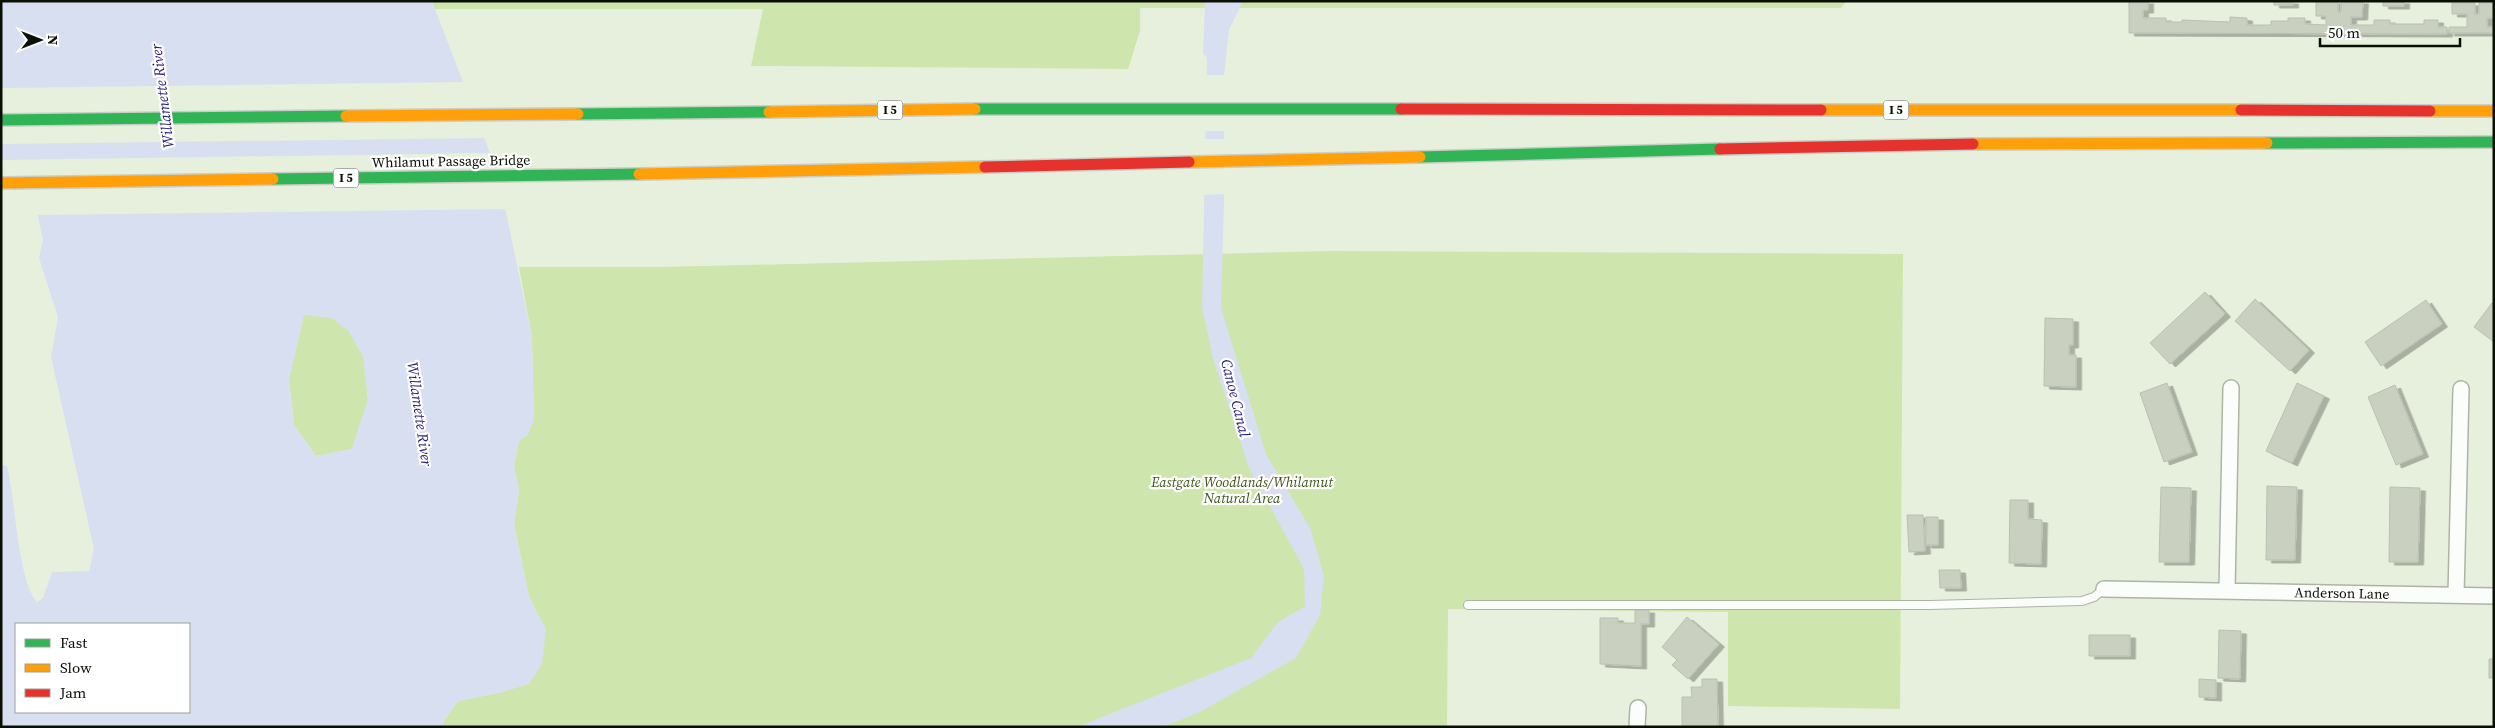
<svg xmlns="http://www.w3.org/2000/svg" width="2495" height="728" font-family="'Source Serif 4',serif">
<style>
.green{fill:#cee5ad}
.water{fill:#d8dff1;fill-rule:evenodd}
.pier{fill:#e7f0dd}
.building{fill:#c9d0c0;stroke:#b9c0b2;filter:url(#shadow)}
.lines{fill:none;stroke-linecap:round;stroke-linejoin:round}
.lane-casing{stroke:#adb4a5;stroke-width:10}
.street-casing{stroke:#adb4a5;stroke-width:18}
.fast-casing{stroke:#cacec6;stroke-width:14}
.slow-casing{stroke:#cacec6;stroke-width:14}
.jam-casing{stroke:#cacec6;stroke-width:14}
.lane{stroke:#fbfdfa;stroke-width:8}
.street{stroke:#fbfdfa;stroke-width:15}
.fast{stroke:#30b455;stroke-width:11}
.slow{stroke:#ff9f0a;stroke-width:11}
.jam{stroke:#e5322d;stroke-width:11}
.labels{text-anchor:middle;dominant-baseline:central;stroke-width:4.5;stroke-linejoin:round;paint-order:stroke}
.shield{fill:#fff;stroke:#54574f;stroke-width:1}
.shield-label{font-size:12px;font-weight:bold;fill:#0a0f04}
.street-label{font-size:14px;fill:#0a0f04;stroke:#fff}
.park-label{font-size:14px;font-style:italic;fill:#3d5316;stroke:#fff}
.water-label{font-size:15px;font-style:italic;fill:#231c79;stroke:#fff}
</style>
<defs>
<filter id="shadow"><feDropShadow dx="5.5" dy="3" stdDeviation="0" flood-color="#0004"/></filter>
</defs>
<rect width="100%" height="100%" fill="#e7f0dd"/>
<path class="green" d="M 432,1 L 1846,1 L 1841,8 L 1140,8 L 1140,31 L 1128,69 L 751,66 L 763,9 L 434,9 Z
M 1331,251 L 1903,254 L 1900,709 L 1728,706 L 1728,612 L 1448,609 L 1447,727 L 442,727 L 444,721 L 458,701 L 503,692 L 546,630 L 529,597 L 514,524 L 519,491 L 514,466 L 519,441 L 534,420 L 532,337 L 519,267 L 664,267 Z
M 304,314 L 332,318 L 349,331 L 364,358 L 368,400 L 352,449 L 316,456 L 294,425 L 289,379 Z"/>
<path class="water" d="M 1,1 L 432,1 L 498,174 L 532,337 L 534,420 L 528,435 L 519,441 L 514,466 L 519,491 L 514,525 L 529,596 L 546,630 L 542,664 L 529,684 L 503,692 L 458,701 L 444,721 L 442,727 L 1,727 L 1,465 L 7,466 C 15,497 18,582 37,602 L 43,598 L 52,572 L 89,571 L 94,549 L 51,357 L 58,317 L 39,258 L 43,239 L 34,200 L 1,183 ZM 304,315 L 331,318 L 349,331 L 363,357 L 368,400 L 352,449 L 316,456 L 294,425 L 289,379 ZM 16,624 L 189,624 L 189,712 L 16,712 Z
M 1205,1 L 1243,1 L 1229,30 L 1223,85 L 1225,166 L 1221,308 L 1266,454 L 1311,530 L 1324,576 L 1320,615 L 1296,658 L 1198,713 L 1163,727 L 1077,727 L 1251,658 L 1277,623 L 1305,606 L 1304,569 L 1249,468 L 1214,362 L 1202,307 L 1207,58 L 1203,53 Z"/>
<path class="pier" d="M 1205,75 L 1227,75 L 1227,131 L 1204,131 Z
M 465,82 L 487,138 L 1,144 L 1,88 Z
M 1204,139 L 1227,139 L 1227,194 L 1203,195 Z
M 493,153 L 501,173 L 509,209 L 35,215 L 32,201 L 1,186 L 1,160 Z"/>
<path class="building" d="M 2129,1 L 2148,1 L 2148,10 L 2143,10 L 2143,18 L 2166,18 L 2166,22 L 2182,22 L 2182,20 L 2230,22 L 2230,17 L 2247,18 L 2247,25 L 2271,25 L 2271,21 L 2288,21 L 2288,18 L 2305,18 L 2305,24 L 2326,25 L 2326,16 L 2316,16 L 2316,1 L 2338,1 L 2338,12 L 2341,12 L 2341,1 L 2363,1 L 2362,17 L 2351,17 L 2351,25 L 2374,25 L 2374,20 L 2390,20 L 2390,24 L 2424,24 L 2424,20 L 2438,20 L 2438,27 L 2447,27 L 2447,34 L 2129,33 Z
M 2274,1 L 2293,1 L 2293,5 L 2274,5 Z
M 2383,1 L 2404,1 L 2404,6 L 2383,6 Z
M 2452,3 L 2475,3 L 2475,14 L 2479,14 L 2479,3 L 2494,3 L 2494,18 L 2487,18 L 2487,27 L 2494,27 L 2494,33 L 2449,33 L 2449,27 L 2467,27 L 2467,14 L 2452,14 Z
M 2205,292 L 2225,314 L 2170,364 L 2150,343 Z
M 2255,299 L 2309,350 L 2290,371 L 2235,321 Z
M 2426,300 L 2442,324 L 2381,366 L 2365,342 Z
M 2492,303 L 2494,304 L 2494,342 L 2474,327 Z
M 2045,318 L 2073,319 L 2073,345 L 2069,345 L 2069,355 L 2076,355 L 2076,387 L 2044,386 Z
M 2167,383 L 2192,452 L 2164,462 L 2140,393 Z
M 2297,383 L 2324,396 L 2292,463 L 2266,451 Z
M 2395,385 L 2423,454 L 2396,465 L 2368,397 Z
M 2267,486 L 2297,487 L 2295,560 L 2266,560 Z
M 2161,487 L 2191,488 L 2189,562 L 2159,562 Z
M 2390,487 L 2420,488 L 2418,562 L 2389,562 Z
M 2010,500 L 2028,500 L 2028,519 L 2042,520 L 2041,564 L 2009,563 Z
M 1907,515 L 1923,515 L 1925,551 L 1909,552 Z
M 1926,517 L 1938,517 L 1938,545 L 1926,545 Z
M 1939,570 L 1960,570 L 1961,588 L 1940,588 Z
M 1635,610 L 1649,610 L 1649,624 L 1641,624 L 1641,666 L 1600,664 L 1600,618 L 1618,618 L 1618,623 L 1635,623 Z
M 1687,617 L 1719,644 L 1688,679 L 1672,665 L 1677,660 L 1662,647 Z
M 2219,630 L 2241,631 L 2240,679 L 2218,678 Z
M 2089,635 L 2130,635 L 2130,656 L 2089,656 Z
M 2489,659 L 2494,659 L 2494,678 L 2489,678 Z
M 1702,679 L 1717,679 L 1718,727 L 1682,727 L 1682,697 L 1692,697 L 1691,687 L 1702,687 Z
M 2199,679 L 2216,680 L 2216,698 L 2199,697 Z"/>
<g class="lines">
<g class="lane-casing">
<path id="lane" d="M 1468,605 L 1930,605 L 2082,601 L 2094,597 L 2104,589"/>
</g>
<g class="street-casing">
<path id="street" d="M 2104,589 L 2494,596
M 2227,591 L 2231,388
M 2456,595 L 2461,389
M 1637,727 L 1638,708"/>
</g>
<g class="fast-casing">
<path id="fast" d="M 975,109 L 1401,109
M 578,114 L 769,112
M 1,120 L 346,116
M 2267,143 L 2494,142
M 1420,157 L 1720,149
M 273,179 L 639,174"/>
</g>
<g class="slow-casing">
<path id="slow" d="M 1821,110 L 2241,110
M 2430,111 L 2494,111
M 769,112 L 975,109
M 346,116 L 578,114
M 1973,144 L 2267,143
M 1189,162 L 1420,157
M 639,174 L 985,167
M 1,183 L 273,179"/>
</g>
<g class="jam-casing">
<path id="jam" d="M 1401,109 L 1821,110
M 2241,110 L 2430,111
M 1720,149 L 1973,144
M 985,167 L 1189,162"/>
</g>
<use href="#lane" class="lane"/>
<use href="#street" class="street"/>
<use href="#fast" class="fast"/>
<use href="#slow" class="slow"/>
<use href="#jam" class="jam"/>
</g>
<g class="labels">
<g class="shield">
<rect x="877.5" y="100.5" width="25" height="19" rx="4"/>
<rect x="1883.5" y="100.5" width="25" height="19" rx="4"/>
<rect x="333.5" y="168.5" width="25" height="19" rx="4"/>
</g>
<g class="shield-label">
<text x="890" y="110">I 5</text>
<text x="1896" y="110">I 5</text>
<text x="346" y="178">I 5</text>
</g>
<g class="street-label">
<text transform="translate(451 161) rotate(-1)">Whilamut Passage Bridge</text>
<text transform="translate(2342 593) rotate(1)">Anderson Lane</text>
</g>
<g class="park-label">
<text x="1242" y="482">Eastgate Woodlands/Whilamut<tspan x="1242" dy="16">Natural Area</tspan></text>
</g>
<g class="water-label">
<text transform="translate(162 96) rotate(-97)">Willamette River</text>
<text transform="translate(1236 398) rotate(76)">Canoe Canal</text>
<text transform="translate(420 414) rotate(82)">Willamette River</text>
</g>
</g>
<rect width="2495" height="728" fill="none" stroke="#0a0f04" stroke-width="5"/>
<rect x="15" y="623" width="175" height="90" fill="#ffffff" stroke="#9d9f9b"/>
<rect x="25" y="639" width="25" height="8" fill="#30b455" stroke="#9d9f9b"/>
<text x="60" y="648" font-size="15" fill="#0a0f04">Fast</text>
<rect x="25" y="664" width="25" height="8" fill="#ff9f0a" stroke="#9d9f9b"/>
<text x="60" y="673" font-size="15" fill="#0a0f04">Slow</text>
<rect x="25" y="689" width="25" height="8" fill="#e5322d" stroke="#9d9f9b"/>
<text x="60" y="698" font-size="15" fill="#0a0f04">Jam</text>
<g transform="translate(40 40) rotate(90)" stroke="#ffffff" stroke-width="4" paint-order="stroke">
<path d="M0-4L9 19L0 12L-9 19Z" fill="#0a0f04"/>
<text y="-8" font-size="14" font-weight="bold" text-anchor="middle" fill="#0a0f04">N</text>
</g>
<path d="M2320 38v8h140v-8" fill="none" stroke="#0a0f04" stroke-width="2.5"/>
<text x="2328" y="38" font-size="15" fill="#0a0f04" stroke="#ffffff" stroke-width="4" paint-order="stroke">50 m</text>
</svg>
